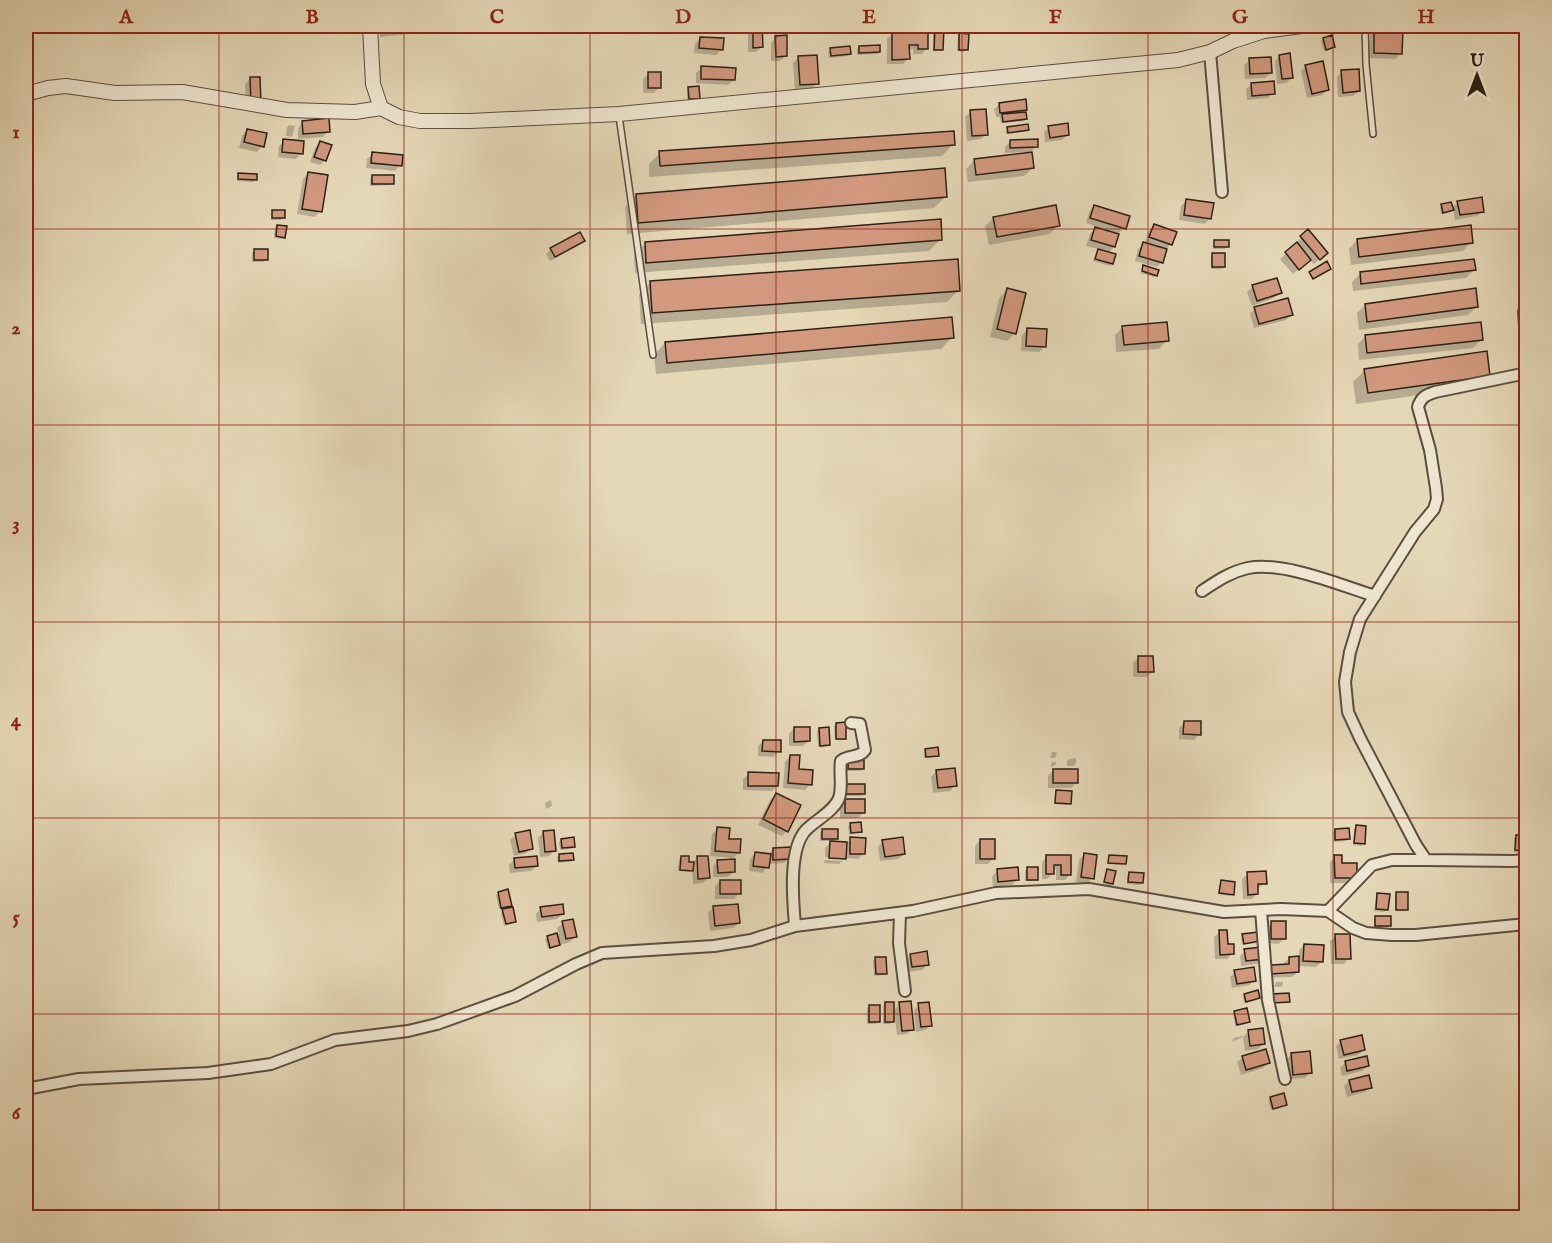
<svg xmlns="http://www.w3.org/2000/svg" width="1552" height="1243" font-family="'IM FELL English',serif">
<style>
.shadow{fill:#0003}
.building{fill:#d2997e;stroke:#2d2018;stroke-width:1.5}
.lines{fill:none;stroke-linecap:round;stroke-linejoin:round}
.service-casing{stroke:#5b4e40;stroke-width:8}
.minor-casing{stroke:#5b4e40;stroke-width:14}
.tertiary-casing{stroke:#5b4e40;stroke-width:16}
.service{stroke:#eee6d0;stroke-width:5}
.minor{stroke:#eee6d0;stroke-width:10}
.tertiary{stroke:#eee6d0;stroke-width:14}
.grid{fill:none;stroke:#8f2418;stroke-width:1.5;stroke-opacity:0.55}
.neatline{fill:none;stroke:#8f2418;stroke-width:2}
.grid-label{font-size:20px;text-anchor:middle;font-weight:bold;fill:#8f2418}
</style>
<rect width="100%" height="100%" fill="#e5d8b7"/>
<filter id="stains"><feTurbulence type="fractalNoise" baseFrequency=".00333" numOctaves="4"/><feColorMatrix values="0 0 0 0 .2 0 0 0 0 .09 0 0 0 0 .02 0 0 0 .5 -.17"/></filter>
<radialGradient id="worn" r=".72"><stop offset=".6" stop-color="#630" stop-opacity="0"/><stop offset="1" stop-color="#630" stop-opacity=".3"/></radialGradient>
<path class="shadow" d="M 314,26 L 333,26 L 331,28 L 314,30 Z
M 379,26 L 441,26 L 435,31 L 380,37 Z
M 750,26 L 761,26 L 762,47 L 756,52 L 748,52 L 748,28 Z
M 888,26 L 922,26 L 918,29 L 896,31 L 896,34 L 927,48 L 922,54 L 913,54 L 913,49 L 908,50 L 908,59 L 903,64 L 887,64 L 887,39 L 895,31 L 888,32 Z
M 1375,29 L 1401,53 L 1395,59 L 1369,58 L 1370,35 Z
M 936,30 L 942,49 L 939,51 L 933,51 L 933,32 Z
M 960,35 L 967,49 L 964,52 L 957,51 L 958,37 Z
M 776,37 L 785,56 L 780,61 L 771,61 L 771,43 Z
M 700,38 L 721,50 L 716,55 L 694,53 L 695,44 Z
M 1323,39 L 1333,47 L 1331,49 L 1324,51 L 1321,41 Z
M 859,47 L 879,52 L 877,54 L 857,55 L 857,49 Z
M 831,49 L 850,54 L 848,56 L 829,58 L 828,52 Z
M 1280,56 L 1292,78 L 1286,83 L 1277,84 L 1275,61 Z
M 798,58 L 818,83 L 812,88 L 795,90 L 793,63 Z
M 1250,60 L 1271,73 L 1265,78 L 1245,79 L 1244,65 Z
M 1306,66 L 1328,89 L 1322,95 L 1307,98 L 1301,71 Z
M 702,68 L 734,80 L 728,85 L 696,83 L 696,73 Z
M 1342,71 L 1359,91 L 1353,96 L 1338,97 L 1337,77 Z
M 648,74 L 659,87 L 654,93 L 643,93 L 643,79 Z
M 259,78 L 246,109 L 245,84 L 250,79 Z
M 1252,84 L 1273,93 L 1268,98 L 1247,100 L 1246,89 Z
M 689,88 L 698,99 L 696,101 L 687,101 L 687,90 Z
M 1000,104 L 1025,109 L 1021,114 L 1025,119 L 1023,121 L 1001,123 L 1000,117 L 996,117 L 994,109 Z
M 970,112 L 987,134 L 981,139 L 967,141 L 965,117 Z
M 303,122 L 328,131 L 323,137 L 298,139 L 298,128 Z
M 289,125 L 295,126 L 292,137 L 286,136 L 287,127 Z
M 1049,127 L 1068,134 L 1062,140 L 1045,142 L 1044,132 Z
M 1007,129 L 1027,129 L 1025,132 L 1006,134 L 1005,131 Z
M 247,130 L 262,146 L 257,152 L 239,148 L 242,136 Z
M 284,141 L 301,153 L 296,159 L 278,157 L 279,146 Z
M 320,142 L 325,160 L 320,165 L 310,162 L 315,148 Z
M 1010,142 L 1036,146 L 1031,152 L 1033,168 L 1024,176 L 968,182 L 966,169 L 975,160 L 1029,154 L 1028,152 L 1005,153 L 1005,147 Z
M 953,144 L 942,156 L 649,177 L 649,164 L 660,153 Z
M 373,154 L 400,165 L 395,171 L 366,168 L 367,159 Z
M 308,173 L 320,211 L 315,217 L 297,214 L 303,179 Z
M 239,175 L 255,180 L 253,182 L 237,181 Z
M 372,177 L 393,183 L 390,185 L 370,186 L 370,179 Z
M 637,195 L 946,196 L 934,208 L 627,234 L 625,207 Z
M 1187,200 L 1210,218 L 1205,224 L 1179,220 L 1181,206 Z
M 1458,202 L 1482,211 L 1477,216 L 1455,220 L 1453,209 L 1450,212 L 1441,214 L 1440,208 L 1442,206 L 1451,209 Z
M 1094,206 L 1125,228 L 1118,233 L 1114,247 L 1108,253 L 1112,264 L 1110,266 L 1093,261 L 1096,253 L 1099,249 L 1086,246 L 1090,234 L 1097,227 L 1086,223 L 1089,212 Z
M 273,212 L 283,217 L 281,220 L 271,220 L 271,214 Z
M 994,218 L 1058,225 L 1050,234 L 989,245 L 985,226 Z
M 277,226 L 284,237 L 281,239 L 274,238 L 275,228 Z
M 1154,226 L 1171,244 L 1165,250 L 1162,262 L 1157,267 L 1135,261 L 1138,249 L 1144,244 L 1149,231 Z
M 1308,231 L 1321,258 L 1314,264 L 1310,260 L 1293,274 L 1280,259 L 1297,244 L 1296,243 Z
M 941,239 L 929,251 L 635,273 L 634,255 L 646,243 Z
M 1357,240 L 1471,242 L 1463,251 L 1351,265 L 1349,249 Z
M 583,241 L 578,246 L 550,261 L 546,254 L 551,249 Z
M 1215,241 L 1228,246 L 1225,249 L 1213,249 Z
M 254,251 L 266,259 L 264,262 L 252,262 L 252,253 Z
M 1213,255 L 1224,267 L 1222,269 L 1211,269 L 1211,257 Z
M 1145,266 L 1156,275 L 1154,277 L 1140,273 Z
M 1474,270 L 1466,278 L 1353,291 L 1352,282 L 1361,273 Z
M 650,283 L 959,290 L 947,302 L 641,324 L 639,294 Z
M 1253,287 L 1280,293 L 1274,298 L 1252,306 L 1247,292 Z
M 1007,290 L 1015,333 L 1007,341 L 990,337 L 999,298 Z
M 1365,305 L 1477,306 L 1468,315 L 1359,330 L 1357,313 Z
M 1255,308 L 1291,315 L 1286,320 L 1254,328 L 1250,314 Z
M 1123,327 L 1167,340 L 1159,349 L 1116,352 L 1115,335 Z
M 1028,329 L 1045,346 L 1039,352 L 1021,351 L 1022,335 Z
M 1366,336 L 1481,340 L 1473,348 L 1359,360 L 1358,344 Z
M 952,337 L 941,349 L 656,374 L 654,355 L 665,343 Z
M 1486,353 L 1477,387 L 1356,404 L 1353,382 L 1365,370 Z
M 1138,658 L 1152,672 L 1147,677 L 1133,677 L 1133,663 Z
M 1185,722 L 1199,734 L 1194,740 L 1179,739 L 1179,728 Z
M 836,724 L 845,738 L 843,740 L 835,740 L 834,726 Z
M 794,728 L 809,741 L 803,746 L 789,746 L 789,734 Z
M 819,729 L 829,745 L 826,747 L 818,747 L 817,731 Z
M 764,741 L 779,751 L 774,757 L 758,756 L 758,746 Z
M 926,750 L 938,755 L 935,757 L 924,758 L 924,752 Z
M 1052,752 L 1057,752 L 1055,758 L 1050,758 Z
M 790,756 L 798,770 L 810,784 L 805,790 L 783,788 L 785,762 Z
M 1076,758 L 1076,763 L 1074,766 L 1067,766 L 1067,761 L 1069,759 Z
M 848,762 L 863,769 L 860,771 L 846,771 L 846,764 Z
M 1052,762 L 1056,762 L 1056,765 L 1050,767 Z
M 1053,771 L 1077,782 L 1071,788 L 1048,788 L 1048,776 Z
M 936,772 L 955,785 L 950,791 L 933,793 L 931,777 Z
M 749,774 L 777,786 L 772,791 L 743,790 L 743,779 Z
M 846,786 L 864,794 L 862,796 L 844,796 Z
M 1057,791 L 1069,803 L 1067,805 L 1054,804 L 1055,794 Z
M 776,795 L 787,831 L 782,836 L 758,825 L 770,800 Z
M 551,800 L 552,806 L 546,809 L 545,803 Z
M 845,801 L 863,813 L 858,818 L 840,818 L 840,806 Z
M 851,824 L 860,831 L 849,835 L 848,826 Z
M 1356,827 L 1363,844 L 1361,846 L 1353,845 L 1354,829 Z
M 718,829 L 738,853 L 733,858 L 710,856 L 712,834 Z
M 1335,830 L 1348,839 L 1346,841 L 1334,842 L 1333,832 Z
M 822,831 L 837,839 L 833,843 L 847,843 L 851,839 L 863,854 L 858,859 L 845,858 L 839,864 L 824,863 L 825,860 L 842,861 L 842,858 L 825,857 L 825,848 L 832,841 L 820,841 L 820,833 Z
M 544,832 L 554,851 L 549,856 L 540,857 L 538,838 Z
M 516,835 L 532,848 L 526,853 L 514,856 L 510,840 Z
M 1517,836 L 1526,836 L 1526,850 L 1524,852 L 1514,852 L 1514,838 Z
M 562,840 L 573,846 L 571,849 L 560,850 L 559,842 Z
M 980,840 L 993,859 L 988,864 L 975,864 L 975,846 Z
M 883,841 L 904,854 L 898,859 L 880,861 L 878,847 Z
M 773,849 L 790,858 L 784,863 L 768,864 L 763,873 L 749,871 L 750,859 L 755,854 L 768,855 Z
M 560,855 L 572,860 L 570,862 L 558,863 L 557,857 Z
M 1084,855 L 1092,878 L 1087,884 L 1076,882 L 1079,860 Z
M 1047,856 L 1070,856 L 1070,874 L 1065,880 L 1056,880 L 1056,869 L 1052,869 L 1052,874 L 1047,879 L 1042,879 L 1042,862 Z
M 682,857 L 687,863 L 692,863 L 697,858 L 708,878 L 703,883 L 693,884 L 692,870 L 690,872 L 678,871 L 679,860 Z
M 1109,857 L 1125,863 L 1123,865 L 1107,864 Z
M 1335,857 L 1340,865 L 1355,877 L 1350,883 L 1330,883 L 1330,862 Z
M 515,859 L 537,866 L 531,871 L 510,873 L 509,865 Z
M 718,861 L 733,872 L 728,877 L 713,877 L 713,866 Z
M 1027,869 L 1037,879 L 1035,881 L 1025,881 L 1025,871 Z
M 1108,870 L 1112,884 L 1110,886 L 1103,884 Z
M 998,871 L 1017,880 L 1012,885 L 993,887 L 992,876 Z
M 1129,874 L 1142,882 L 1140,885 L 1127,884 L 1127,876 Z
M 1248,874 L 1265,883 L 1257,889 L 1257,894 L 1252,899 L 1243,899 L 1242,879 Z
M 720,881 L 739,893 L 734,899 L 715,899 L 715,886 Z
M 1222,881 L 1232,894 L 1230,896 L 1218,894 L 1219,884 Z
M 499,893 L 510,905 L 505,910 L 515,921 L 512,924 L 504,926 L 501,913 L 506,908 L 499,909 L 496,895 Z
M 1397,894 L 1407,909 L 1404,911 L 1395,911 L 1395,896 Z
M 1378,895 L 1387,910 L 1384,912 L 1374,911 L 1376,897 Z
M 541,908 L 563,913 L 557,919 L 537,922 L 536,914 Z
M 713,908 L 739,923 L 733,928 L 710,931 L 708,913 Z
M 1376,917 L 1390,925 L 1387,927 L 1374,927 L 1374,920 Z
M 563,923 L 576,936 L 570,942 L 548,949 L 545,939 L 559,934 L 557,928 Z
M 1272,923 L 1284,938 L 1279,944 L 1266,943 L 1266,928 Z
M 1220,932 L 1233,953 L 1227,959 L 1215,959 L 1214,937 Z
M 1243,935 L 1258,941 L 1256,943 L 1242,945 L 1241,938 Z
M 1336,936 L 1349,958 L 1344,964 L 1331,964 L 1330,941 Z
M 1304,945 L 1322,961 L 1316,967 L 1298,966 L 1298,972 L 1292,977 L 1266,978 L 1266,972 L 1271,967 L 1284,966 L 1284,963 L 1289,958 L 1299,958 L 1299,950 Z
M 1245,951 L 1262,958 L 1257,964 L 1241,966 L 1240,956 Z
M 911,955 L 927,965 L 922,970 L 907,972 L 905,961 Z
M 876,958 L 886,973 L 884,975 L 874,976 L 873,961 Z
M 1235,972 L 1255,980 L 1249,985 L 1232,988 L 1230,977 Z
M 1276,982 L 1283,982 L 1283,985 L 1281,987 L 1274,987 Z
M 1245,995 L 1258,998 L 1244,1003 L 1243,997 Z
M 885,1003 L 893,1022 L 890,1024 L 883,1024 L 883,1006 Z
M 900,1004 L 912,1029 L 907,1034 L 897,1035 L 894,1010 Z
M 919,1005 L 930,1025 L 925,1030 L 916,1032 L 914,1010 Z
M 870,1006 L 878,1022 L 876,1024 L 867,1024 L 867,1008 Z
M 1235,1012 L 1249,1021 L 1235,1026 L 1233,1014 Z
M 1248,1032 L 1264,1043 L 1258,1049 L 1245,1051 L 1243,1037 L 1232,1042 L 1234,1038 L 1242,1036 L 1243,1037 Z
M 1341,1041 L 1364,1050 L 1358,1055 L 1339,1059 L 1336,1046 Z
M 1292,1054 L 1310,1072 L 1305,1078 L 1288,1079 L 1286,1060 Z
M 1243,1057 L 1268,1063 L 1263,1068 L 1241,1075 L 1237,1062 Z
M 1345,1063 L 1368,1066 L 1362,1071 L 1342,1076 L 1340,1068 Z
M 1349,1081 L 1371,1087 L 1365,1092 L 1347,1097 L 1344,1086 Z
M 1270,1098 L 1285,1104 L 1271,1110 L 1268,1100 Z"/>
<path class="building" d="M 753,26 L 762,26 L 763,47 L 753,48 Z
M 935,28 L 944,28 L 943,50 L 934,50 Z
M 1374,28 L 1403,28 L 1402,54 L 1374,53 Z
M 928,31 L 928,49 L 918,49 L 918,45 L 909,45 L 910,59 L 892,60 L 892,33 Z
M 959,33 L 969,34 L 968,50 L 959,50 Z
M 787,35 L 787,56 L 776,57 L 775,36 Z
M 1332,35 L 1335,47 L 1326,50 L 1323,38 Z
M 700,37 L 724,38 L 723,50 L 699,48 Z
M 880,45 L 880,52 L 859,53 L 859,46 Z
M 850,46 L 851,54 L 831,56 L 830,48 Z
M 1290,53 L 1293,78 L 1282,79 L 1279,55 Z
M 817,55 L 819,84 L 800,85 L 798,56 Z
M 1271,57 L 1272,73 L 1250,74 L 1249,58 Z
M 1323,61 L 1329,90 L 1312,94 L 1305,65 Z
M 701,66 L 736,68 L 735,80 L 701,79 Z
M 1359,69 L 1360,91 L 1343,93 L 1341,70 Z
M 648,72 L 661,72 L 661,88 L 648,88 Z
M 250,77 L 260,77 L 261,104 L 251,105 Z
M 1274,81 L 1275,94 L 1252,96 L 1251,83 Z
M 699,86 L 700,99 L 689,99 L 688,87 Z
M 1026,99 L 1027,110 L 1000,113 L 999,103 Z
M 986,109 L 988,135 L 972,136 L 970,110 Z
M 1026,112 L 1027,119 L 1003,122 L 1002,114 Z
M 329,118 L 330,132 L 303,134 L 302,121 Z
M 1068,123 L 1069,135 L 1050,138 L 1048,126 Z
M 1028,124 L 1029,130 L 1008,133 L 1007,127 Z
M 247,129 L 267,133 L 264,147 L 244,142 Z
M 954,131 L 955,145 L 660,166 L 659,151 Z
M 283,139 L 304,141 L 303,154 L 282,152 Z
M 1038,139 L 1038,147 L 1010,148 L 1010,140 Z
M 320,141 L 332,145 L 326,161 L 314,157 Z
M 372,152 L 403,155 L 402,166 L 371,163 Z
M 1032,152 L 1034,168 L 976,175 L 974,159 Z
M 945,168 L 947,197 L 638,223 L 636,194 Z
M 308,172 L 328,175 L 322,212 L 302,209 Z
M 238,173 L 257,174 L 257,180 L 238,179 Z
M 372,175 L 394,175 L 394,184 L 372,184 Z
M 1482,197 L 1484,212 L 1460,215 L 1457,201 Z
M 1186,199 L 1214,203 L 1211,219 L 1184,215 Z
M 1451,202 L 1454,210 L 1443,213 L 1441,204 Z
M 1056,205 L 1060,226 L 997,237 L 993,217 Z
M 1094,205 L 1130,216 L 1126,229 L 1090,218 Z
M 272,210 L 285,210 L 285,218 L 272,218 Z
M 941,219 L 942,240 L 646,263 L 645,242 Z
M 1154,224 L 1177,232 L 1172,245 L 1149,237 Z
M 277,225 L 287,226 L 285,238 L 276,236 Z
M 1471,225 L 1473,243 L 1359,257 L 1357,239 Z
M 1095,227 L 1119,234 L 1115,247 L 1091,240 Z
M 1308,229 L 1328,253 L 1320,260 L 1300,236 Z
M 580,232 L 585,241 L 555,257 L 550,248 Z
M 1214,240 L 1229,240 L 1229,247 L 1214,247 Z
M 1143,242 L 1167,249 L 1163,263 L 1139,256 Z
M 1297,242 L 1311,260 L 1299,270 L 1285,252 Z
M 254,249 L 268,249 L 268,260 L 254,260 Z
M 1098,249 L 1116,254 L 1113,264 L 1095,259 Z
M 1212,253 L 1225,253 L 1225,267 L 1212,267 Z
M 958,259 L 960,291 L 652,313 L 650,281 Z
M 1474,259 L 1476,270 L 1361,284 L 1360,272 Z
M 1327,261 L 1331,269 L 1313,279 L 1309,272 Z
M 1143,265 L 1159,270 L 1157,276 L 1142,271 Z
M 1277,278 L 1282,293 L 1257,301 L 1252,285 Z
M 1007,288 L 1026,293 L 1016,334 L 997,329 Z
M 1476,288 L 1478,307 L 1367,322 L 1365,304 Z
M 1288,298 L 1293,315 L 1259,324 L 1254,307 Z
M 952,317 L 954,338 L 667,363 L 665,342 Z
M 1167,322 L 1169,341 L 1124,345 L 1122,326 Z
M 1481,322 L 1483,340 L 1367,353 L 1365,335 Z
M 1027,328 L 1047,329 L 1046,347 L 1026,346 Z
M 1487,351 L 1490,376 L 1368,393 L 1364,369 Z
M 1138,656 L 1153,656 L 1154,672 L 1138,672 Z
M 1184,721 L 1201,721 L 1201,735 L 1183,734 Z
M 846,722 L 846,739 L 836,739 L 836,723 Z
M 794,727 L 810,727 L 810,741 L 794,742 Z
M 829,727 L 830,745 L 820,746 L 819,728 Z
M 763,740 L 781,740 L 781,752 L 762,751 Z
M 938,747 L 939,756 L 926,757 L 925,749 Z
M 790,755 L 800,755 L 799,769 L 813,770 L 812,785 L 788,783 Z
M 848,760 L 864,760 L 864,769 L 848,769 Z
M 955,768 L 957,786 L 938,788 L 936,770 Z
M 1053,769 L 1078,769 L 1078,783 L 1053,783 Z
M 748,772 L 779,773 L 778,786 L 748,786 Z
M 846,784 L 865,784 L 865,794 L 846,794 Z
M 1056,790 L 1072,791 L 1071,804 L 1055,803 Z
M 776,793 L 801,805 L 788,832 L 763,819 Z
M 845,799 L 865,799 L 865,813 L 845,813 Z
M 861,822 L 862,832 L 851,833 L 850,823 Z
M 1356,825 L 1366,826 L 1365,844 L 1354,843 Z
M 717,827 L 730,828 L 729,839 L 741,839 L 740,853 L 715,851 Z
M 1349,828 L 1350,839 L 1335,840 L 1335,829 Z
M 822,829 L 838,829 L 838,839 L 822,839 Z
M 530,830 L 533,849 L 519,852 L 515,833 Z
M 554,830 L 556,851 L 545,852 L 543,831 Z
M 1516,835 L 1526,835 L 1526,851 L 1515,850 Z
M 574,837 L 575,847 L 562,848 L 561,839 Z
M 850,837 L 866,838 L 865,854 L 850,854 Z
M 903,837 L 905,854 L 885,857 L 882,840 Z
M 980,839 L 995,839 L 995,859 L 980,859 Z
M 830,841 L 847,842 L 846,859 L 829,858 Z
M 791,847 L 791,859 L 773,860 L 773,848 Z
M 755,852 L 771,854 L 769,868 L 753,866 Z
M 573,853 L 574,860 L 559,861 L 559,854 Z
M 1084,853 L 1097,855 L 1094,879 L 1081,877 Z
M 1046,855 L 1071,855 L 1071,875 L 1061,875 L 1061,865 L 1054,865 L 1054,874 L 1046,874 Z
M 1109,855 L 1127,856 L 1126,864 L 1108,863 Z
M 1334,855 L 1342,855 L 1342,863 L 1357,863 L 1357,878 L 1335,878 Z
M 537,856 L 538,866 L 515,868 L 514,858 Z
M 681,856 L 689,856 L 689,862 L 694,862 L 693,871 L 680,870 Z
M 697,856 L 708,856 L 710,878 L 698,879 Z
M 735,859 L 735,872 L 718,873 L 717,860 Z
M 1018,867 L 1019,880 L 998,882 L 997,869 Z
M 1027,867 L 1038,867 L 1038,880 L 1027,880 Z
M 1107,869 L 1116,871 L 1113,884 L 1104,882 Z
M 1266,871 L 1267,884 L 1258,884 L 1258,894 L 1248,895 L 1247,872 Z
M 1129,872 L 1144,873 L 1143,883 L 1128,882 Z
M 720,880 L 741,880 L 741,894 L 720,894 Z
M 1221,880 L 1235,882 L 1234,895 L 1219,893 Z
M 508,889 L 512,906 L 501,908 L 498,892 Z
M 1396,892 L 1408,892 L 1408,910 L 1396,910 Z
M 1377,893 L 1390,894 L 1388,910 L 1376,909 Z
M 563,904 L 564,914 L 542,917 L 540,907 Z
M 738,904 L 740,923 L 715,926 L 713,906 Z
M 513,907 L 516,922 L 506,924 L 502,909 Z
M 1375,916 L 1391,916 L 1391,926 L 1375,926 Z
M 573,919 L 577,937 L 566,939 L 562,921 Z
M 1271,921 L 1286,921 L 1286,939 L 1271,939 Z
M 1219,930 L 1227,930 L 1228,944 L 1234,944 L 1234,954 L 1220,955 Z
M 1258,932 L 1260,941 L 1244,944 L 1242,934 Z
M 557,933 L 560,945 L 550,948 L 547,936 Z
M 1335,934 L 1350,934 L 1351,959 L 1336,959 Z
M 1304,944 L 1324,945 L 1323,962 L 1303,961 Z
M 1262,947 L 1264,959 L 1246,961 L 1244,949 Z
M 927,951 L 929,965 L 912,967 L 910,954 Z
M 1299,956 L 1299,972 L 1271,974 L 1271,965 L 1289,964 L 1289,957 Z
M 875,957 L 886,957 L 887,974 L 876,974 Z
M 1254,967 L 1256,981 L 1237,984 L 1234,970 Z
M 1258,990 L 1260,998 L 1246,1002 L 1244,994 Z
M 1289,993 L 1290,1002 L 1272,1003 L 1271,994 Z
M 911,1001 L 914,1030 L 902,1031 L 899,1002 Z
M 885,1002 L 894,1002 L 894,1022 L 885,1022 Z
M 929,1002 L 932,1026 L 921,1027 L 918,1003 Z
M 869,1005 L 880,1005 L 880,1022 L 869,1022 Z
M 1247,1008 L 1250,1022 L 1237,1025 L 1234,1011 Z
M 1263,1028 L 1265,1044 L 1250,1046 L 1248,1030 Z
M 1362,1035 L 1365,1050 L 1344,1055 L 1340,1040 Z
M 1266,1049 L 1270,1063 L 1246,1070 L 1242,1056 Z
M 1310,1051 L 1312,1073 L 1293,1075 L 1291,1053 Z
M 1367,1056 L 1369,1066 L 1347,1071 L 1345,1061 Z
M 1369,1075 L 1372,1088 L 1352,1092 L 1349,1080 Z
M 1284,1093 L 1287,1105 L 1273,1109 L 1270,1097 Z"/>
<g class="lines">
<g class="service-casing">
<path id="service" d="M 1365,26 L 1366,64 L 1373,134
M 619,116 L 653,355"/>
</g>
<g class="minor-casing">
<path id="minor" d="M 1210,52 L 1222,192
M 1526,308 L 1524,312 L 1526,338
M 1526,370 L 1522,374 L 1435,392 C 1426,395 1421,397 1418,407 L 1430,450 L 1436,488 L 1437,499 L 1434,509 L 1415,532 L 1360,619 L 1350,652 L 1345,682 L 1348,712 L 1360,738 L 1416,845 L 1426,860 L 1513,861 L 1526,860
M 1202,591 C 1217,581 1230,572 1248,568 C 1283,561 1340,585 1375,596
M 1261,910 L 1268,1000 L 1285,1079
M 1328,911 L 1372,865 L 1392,860 L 1426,860
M 900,913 L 899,943 L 905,991
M 795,926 C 793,901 788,849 806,830 C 816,820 834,811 839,798 C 843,787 839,772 841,761 C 849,754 859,759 865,750 L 860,724 L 851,723
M 26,1089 L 79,1079 L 208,1073 L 271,1064 L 335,1040 L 408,1031 L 437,1024 L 515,996 L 576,964 L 602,953 L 714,946 L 751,940 L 795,926 L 913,911 L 996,893 L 1089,889 L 1224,912 L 1281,909 L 1328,911 L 1353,928 L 1366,933 L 1392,935 L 1416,935 L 1526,924"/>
</g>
<g class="tertiary-casing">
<path id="tertiary" d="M 370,26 L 373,84 L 381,108 L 399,117 L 420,121 L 470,121 L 619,114 L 1178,60 L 1210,52 L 1233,41 L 1264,31 L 1301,26
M 26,94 L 48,88 L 66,86 L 115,93 L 182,92 L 287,110 L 355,112 L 381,108"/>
</g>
<use href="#service" class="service"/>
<use href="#minor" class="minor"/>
<use href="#tertiary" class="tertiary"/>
</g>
<path class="grid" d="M 219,26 L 219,1218M 404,26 L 404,1218M 590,26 L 590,1218M 776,26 L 776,1218M 962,26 L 962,1218M 1148,26 L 1148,1218M 1333,26 L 1333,1218M 26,229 L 1526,229M 26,425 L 1526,425M 26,622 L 1526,622M 26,818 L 1526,818M 26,1014 L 1526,1014"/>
<rect width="1552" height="1243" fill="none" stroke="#e5d8b7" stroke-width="66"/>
<g transform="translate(1477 75)" stroke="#eee6d0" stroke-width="4.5" paint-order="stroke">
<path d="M0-4.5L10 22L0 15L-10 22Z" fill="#2d2018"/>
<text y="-9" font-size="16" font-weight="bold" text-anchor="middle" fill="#2d2018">U</text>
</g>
<rect x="33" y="33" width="1486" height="1177" class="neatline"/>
<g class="grid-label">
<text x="126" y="23">A</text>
<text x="312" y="23">B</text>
<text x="497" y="23">C</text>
<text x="683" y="23">D</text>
<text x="869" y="23">E</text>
<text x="1055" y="23">F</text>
<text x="1240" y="23">G</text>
<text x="1426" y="23">H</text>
<text x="16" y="138">1</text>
<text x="16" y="334">2</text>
<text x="16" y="530">3</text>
<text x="16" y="726">4</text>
<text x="16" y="923">5</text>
<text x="16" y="1119">6</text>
</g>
<rect width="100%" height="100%" filter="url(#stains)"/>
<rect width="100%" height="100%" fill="url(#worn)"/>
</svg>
